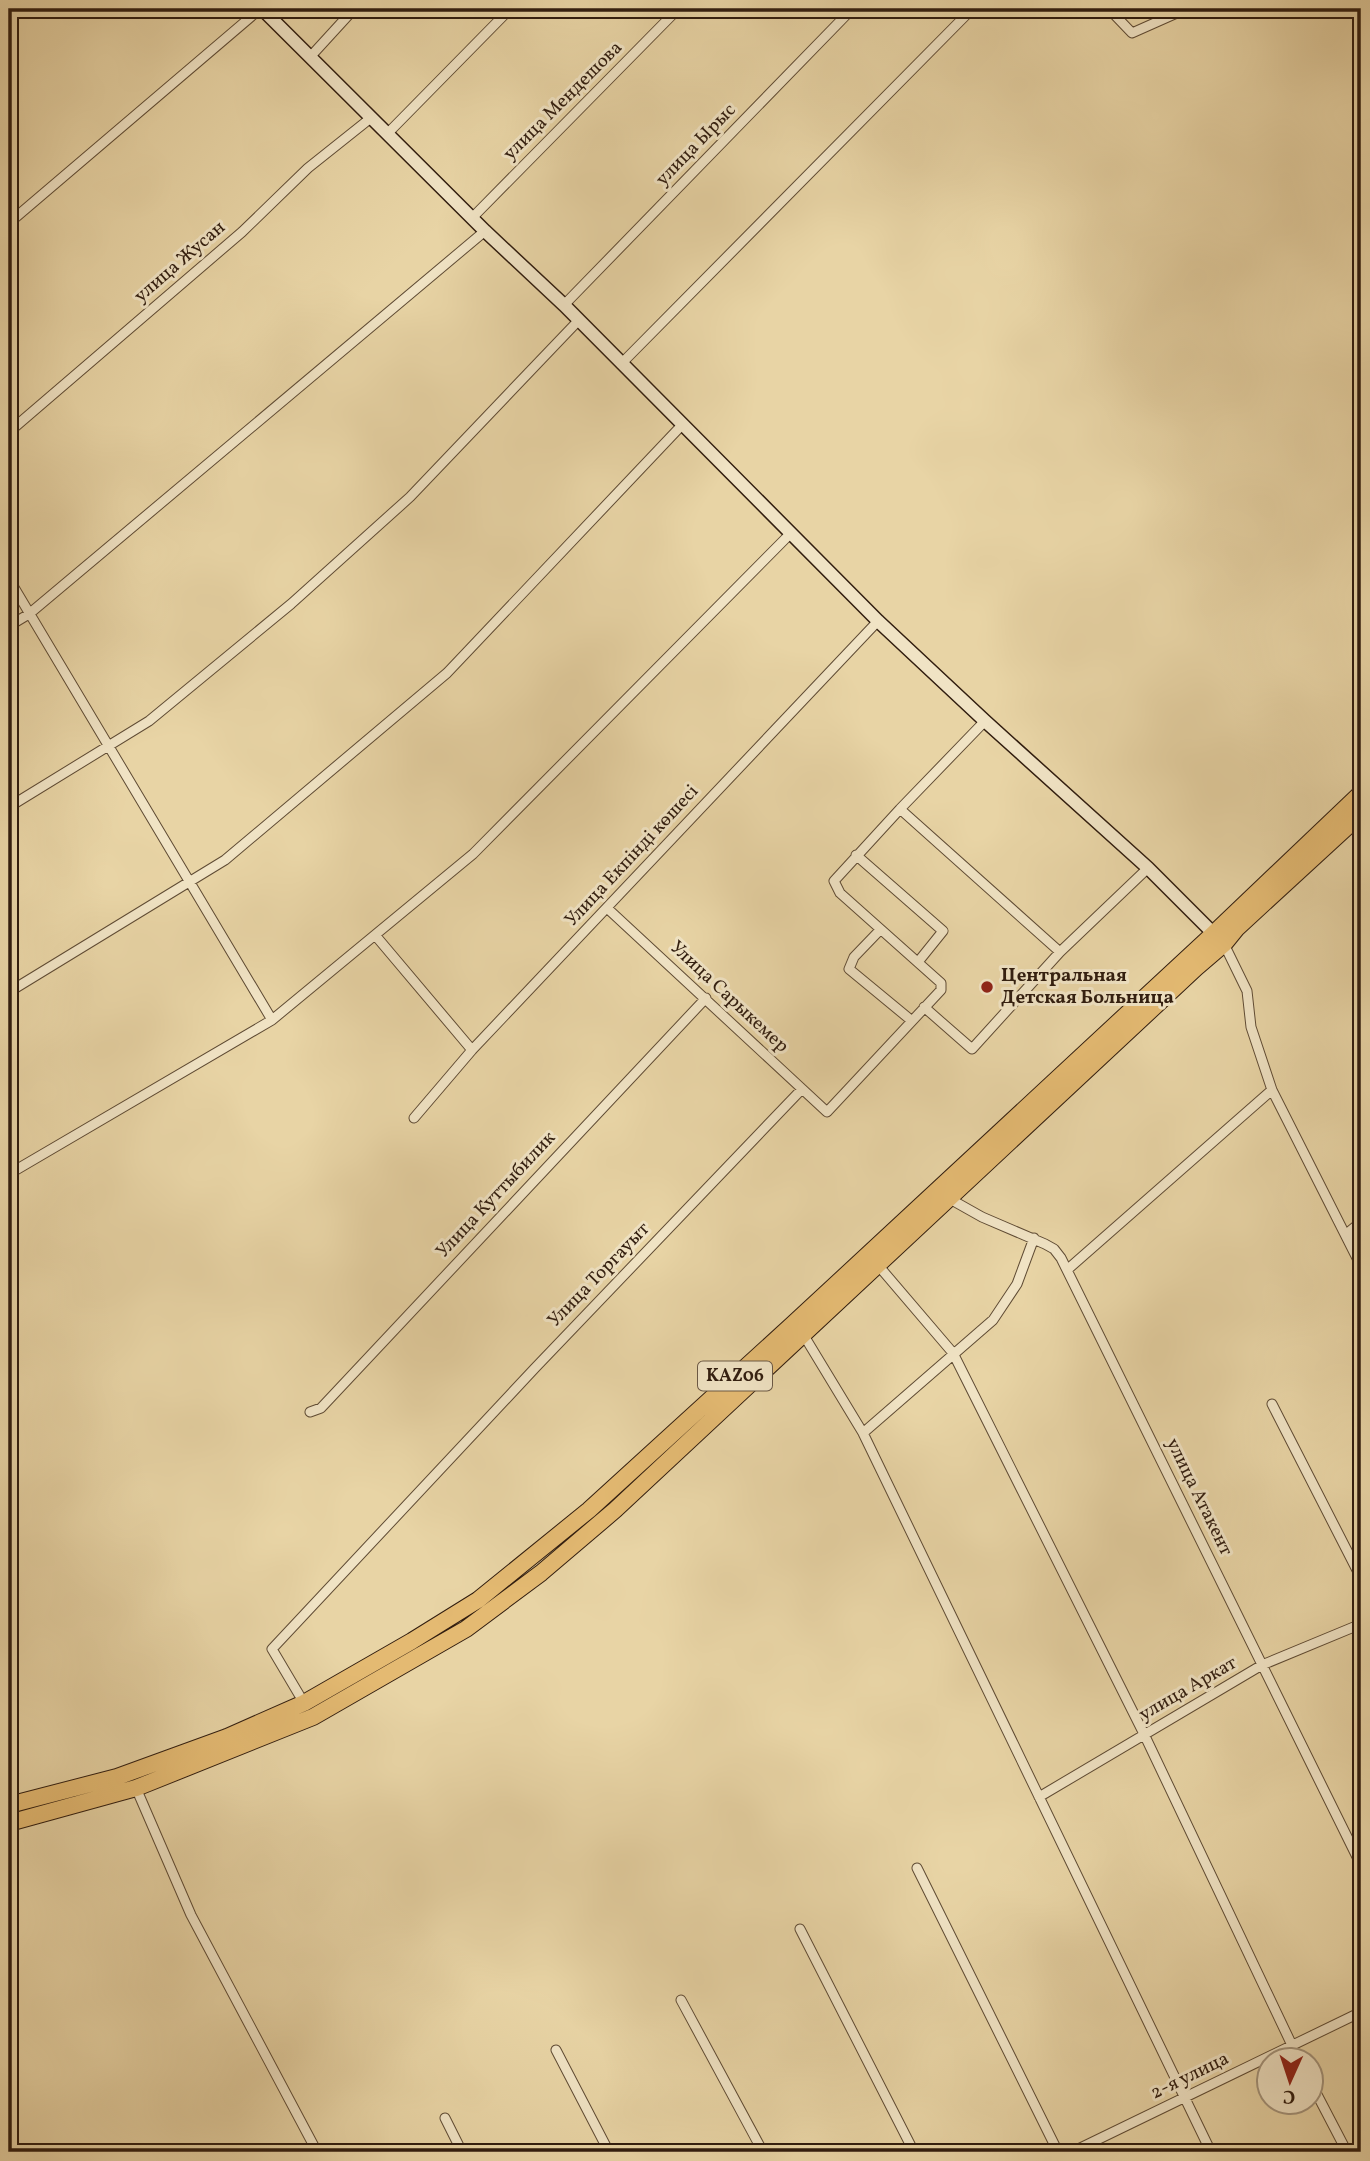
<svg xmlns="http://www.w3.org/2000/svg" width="1370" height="2161" font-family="Vollkorn,serif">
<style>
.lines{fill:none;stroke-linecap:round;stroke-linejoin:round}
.street-casing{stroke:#5f4b34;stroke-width:11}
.secondary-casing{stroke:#311d0f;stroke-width:15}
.highway-casing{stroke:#311d0f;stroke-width:18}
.street{stroke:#f0e3c4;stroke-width:9}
.secondary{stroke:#f0e3c4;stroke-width:12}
.highway{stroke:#e4ba72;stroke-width:16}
.poi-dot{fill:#8f2418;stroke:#f0e3c4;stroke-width:2.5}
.labels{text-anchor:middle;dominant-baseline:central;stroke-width:6;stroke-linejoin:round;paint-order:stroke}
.shield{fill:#f0e3c4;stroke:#6a5845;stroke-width:2}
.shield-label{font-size:18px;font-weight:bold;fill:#311d0f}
.street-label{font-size:19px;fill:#311d0f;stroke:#f0e3c4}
.poi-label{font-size:19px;font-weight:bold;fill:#311d0f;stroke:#f0e3c4;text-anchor:start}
</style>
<rect width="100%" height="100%" fill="#e8d4a5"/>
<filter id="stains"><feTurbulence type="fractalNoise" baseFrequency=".00286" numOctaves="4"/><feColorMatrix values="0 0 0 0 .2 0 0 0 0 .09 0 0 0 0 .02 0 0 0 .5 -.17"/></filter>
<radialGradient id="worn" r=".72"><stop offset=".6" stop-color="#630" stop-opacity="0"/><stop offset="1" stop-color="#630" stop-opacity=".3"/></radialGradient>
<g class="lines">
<g class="street-casing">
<path id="street" d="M 1109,9 L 1132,33 L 1186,9
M 311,56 L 354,9
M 388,133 L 510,9
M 473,217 L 678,9
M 9,223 L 260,9
M 564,305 L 852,9
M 621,364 L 972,9
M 9,432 L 242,232 L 308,168 L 372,117
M 9,579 L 272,1020
M 9,626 L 29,614 L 485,231
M 9,807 L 149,721 L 291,604 L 410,497 L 578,321
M 900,809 L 985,721
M 856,855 L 943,931 L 918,962
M 607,908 L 827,1112 L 941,990 L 941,983 L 840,893 L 834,881 L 900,809 L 1060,952
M 880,930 L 854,957 L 849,969 L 912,1021
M 375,935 L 472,1050
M 1224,944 L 1247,991 L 1251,1027 L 1272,1090 L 1361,1266
M 9,992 L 225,860 L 447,673 L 682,425
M 924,1007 L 972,1049 L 1060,952 L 1148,868
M 414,1118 L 472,1050 L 878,621
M 9,1174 L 272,1020 L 473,854 L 790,534
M 950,1199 L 982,1217 L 1045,1244 L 1054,1249 L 1061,1258 L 1361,1865
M 1348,1239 L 1350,1231 L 1361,1222
M 877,1264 L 953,1353 L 1144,1734 L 1299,2060
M 1067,1270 L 1272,1090
M 803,1334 L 863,1433 L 1211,2152
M 1272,1404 L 1361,1578
M 310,1412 L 321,1408 L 706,998
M 863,1433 L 993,1320 L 1017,1284 L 1034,1238
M 304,1703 L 272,1649 L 535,1368 L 802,1089
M 136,1788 L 191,1915 L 315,2148 L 307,2152
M 1039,1797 L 1262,1665 L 1361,1624
M 917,1868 L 1058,2152
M 800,1929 L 914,2152
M 681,2000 L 763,2152
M 556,2050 L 609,2152
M 1310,2081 L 1347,2152
M 445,2118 L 462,2152
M 1072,2152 L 1361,2012"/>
</g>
<g class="secondary-casing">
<path id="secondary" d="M 262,9 L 485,231 L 564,305 L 878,621 L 985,721 L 1148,868 L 1219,939
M 9,13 L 13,9"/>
</g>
<g class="highway-casing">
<path id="highway" d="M 9,1805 L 117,1777 L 227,1737 L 304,1703 L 412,1641 L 478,1600 L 589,1510 L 793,1324 L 1213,934 L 1361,793
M 9,1823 L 136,1788 L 313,1717 L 466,1629 L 541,1573 L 615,1510 L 1196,968 L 1224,944 L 1237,928 L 1361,814"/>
</g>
<use href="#street" class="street"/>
<use href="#secondary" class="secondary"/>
<use href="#highway" class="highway"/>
</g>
<circle class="poi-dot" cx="987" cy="987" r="7"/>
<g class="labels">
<rect class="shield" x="698" y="1361.5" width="74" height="29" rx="5"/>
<g class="shield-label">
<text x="735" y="1376">KАZ06</text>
</g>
<g class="street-label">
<text transform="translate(563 101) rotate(-45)">улица Мендешова</text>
<text transform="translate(696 145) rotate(-46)">улица Ырыс</text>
<text transform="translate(180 262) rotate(-41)">улица Жусан</text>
<text transform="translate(632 856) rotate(-47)">Улица Екпінді көшесі</text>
<text transform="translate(729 997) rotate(43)">Улица Сарыкемер</text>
<text transform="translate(496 1195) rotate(-47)">Улица Куттыбилик</text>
<text transform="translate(599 1275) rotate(-46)">Улица Торгауыт</text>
<text transform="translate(1199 1497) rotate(64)">улица Атакент</text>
<text transform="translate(1188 1689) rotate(-30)">улица Аркат</text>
<text transform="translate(1190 2076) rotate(-26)">2-я улица</text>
</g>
<g class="poi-label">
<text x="1001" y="976">Центральная<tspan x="1001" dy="22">Детская Больница</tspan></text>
</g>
</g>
<rect width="1370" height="2161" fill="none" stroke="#e8d4a5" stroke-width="35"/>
<rect x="10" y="10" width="1349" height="2140" fill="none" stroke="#311d0f" stroke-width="3.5"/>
<rect x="18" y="18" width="1335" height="2126" fill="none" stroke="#311d0f" stroke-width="2"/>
<g transform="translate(1290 2081) rotate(183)"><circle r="33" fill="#f0e3c4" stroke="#a4947c" stroke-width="2"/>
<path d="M0-5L12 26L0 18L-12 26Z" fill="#8f2418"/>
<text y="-10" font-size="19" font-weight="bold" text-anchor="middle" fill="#311d0f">С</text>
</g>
<rect width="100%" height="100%" filter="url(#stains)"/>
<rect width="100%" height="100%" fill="url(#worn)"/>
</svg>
